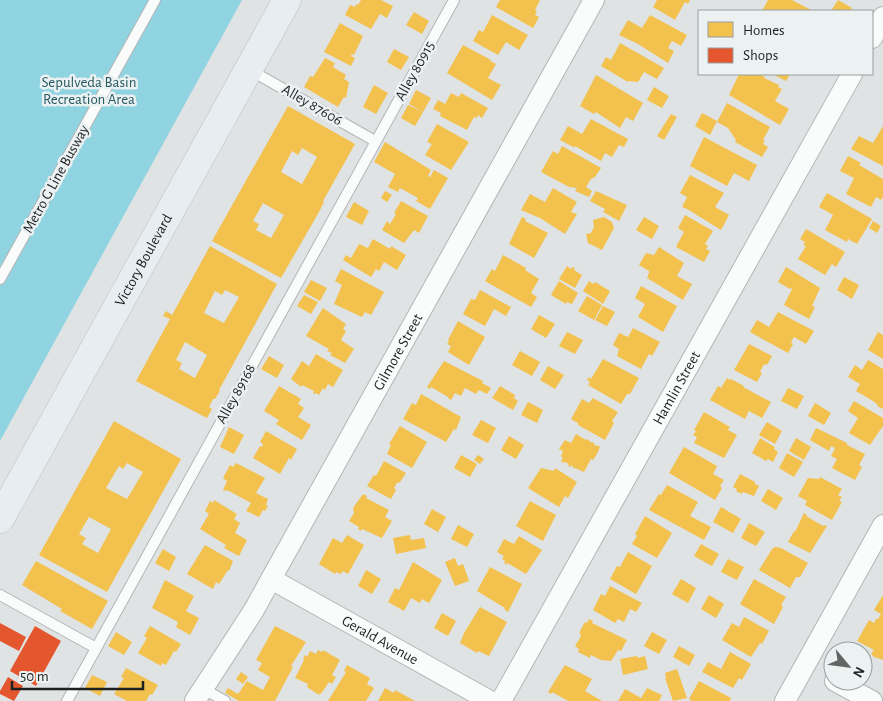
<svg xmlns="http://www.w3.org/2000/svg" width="883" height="701" font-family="'Alegreya Sans',sans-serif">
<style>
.green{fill:#91d4e1}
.homes{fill:#f2c14e;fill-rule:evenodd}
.shops{fill:#e4572e}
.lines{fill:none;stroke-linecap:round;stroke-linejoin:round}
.service-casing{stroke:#b3b5b6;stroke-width:12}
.minor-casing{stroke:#b3b5b6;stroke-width:22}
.primary-casing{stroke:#bfc0c1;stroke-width:29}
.service{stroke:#fafbfb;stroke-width:10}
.minor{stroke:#fafbfb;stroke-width:20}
.primary{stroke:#e7edf0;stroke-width:28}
.labels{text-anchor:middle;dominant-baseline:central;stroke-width:5;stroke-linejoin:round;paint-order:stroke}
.street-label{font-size:15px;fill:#1f2121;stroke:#ecf1f2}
.park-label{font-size:15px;fill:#265a64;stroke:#ecf1f2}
</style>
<rect width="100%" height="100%" fill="#e0e3e4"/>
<path class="green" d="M 0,0 L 242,0 L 0,441 Z"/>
<path class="homes" d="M 361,0 L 381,0 L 393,6 L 387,18 L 380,14 L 371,29 L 345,15 L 350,5 L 355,7 L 356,4 L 358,5 Z
M 500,0 L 540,0 L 535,10 L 537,11 L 535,15 L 539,17 L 533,28 L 496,7 Z
M 657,0 L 690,0 L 688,4 L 685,2 L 675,20 L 653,7 Z
M 768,0 L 792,0 L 813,11 L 762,11 Z
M 838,0 L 852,8 L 850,11 L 831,11 Z
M 414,12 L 429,21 L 422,34 L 406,25 Z
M 492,15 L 528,35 L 519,50 L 506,42 L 498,55 L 473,41 L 479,30 L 483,32 Z
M 650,15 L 687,35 L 681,46 L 672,41 L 668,48 L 674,51 L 668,63 L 638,44 L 619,35 L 628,20 L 642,28 Z
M 340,23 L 363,36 L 354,55 L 352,54 L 351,56 L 355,58 L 351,66 L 324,52 Z
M 620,43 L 664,68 L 657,79 L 644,72 L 638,82 L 628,81 L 628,82 L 601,66 L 606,57 L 611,60 Z
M 463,45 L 491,60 L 490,61 L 496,64 L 488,78 L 501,85 L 492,100 L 447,73 Z
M 394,49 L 409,57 L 401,70 L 387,62 Z
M 325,58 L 335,63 L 333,67 L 346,75 L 344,79 L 349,82 L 346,98 L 344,97 L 338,107 L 304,87 L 310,76 L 313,77 Z
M 739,74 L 760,74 L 765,77 L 764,78 L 779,85 L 778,87 L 782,89 L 775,101 L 789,109 L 780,125 L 729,95 Z
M 772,74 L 790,74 L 786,81 Z
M 596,75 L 643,103 L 633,121 L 626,117 L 620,128 L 596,112 L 594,114 L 580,106 Z
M 374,85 L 388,93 L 376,114 L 363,107 Z
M 654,87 L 669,96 L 662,108 L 647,100 Z
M 416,90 L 431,98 L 423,112 L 409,104 Z
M 451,93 L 459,97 L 461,93 L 488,108 L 482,118 L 478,115 L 477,118 L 474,117 L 467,130 L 440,116 L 441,113 L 433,109 L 438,100 L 445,104 Z
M 727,103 L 770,127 L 763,140 L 765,141 L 763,144 L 768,147 L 762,157 L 735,142 L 736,140 L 728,128 L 717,122 Z
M 408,105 L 423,112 L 415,126 L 401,118 Z
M 288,106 L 355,144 L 323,201 L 324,202 L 319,212 L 281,278 L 212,241 ZM 302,148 L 317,157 L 302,184 L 281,172 L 292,151 L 298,155 ZM 263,203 L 284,215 L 271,238 L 256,230 L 259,224 L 253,221 Z
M 702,113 L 717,121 L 710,135 L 695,126 Z
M 671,114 L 677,117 L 664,140 L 657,136 Z
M 591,119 L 628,139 L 624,147 L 619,145 L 612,157 L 605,153 L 601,161 L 575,146 L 575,148 L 560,140 L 568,126 L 582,134 Z
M 437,124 L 469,142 L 451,170 L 425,155 L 432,144 L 427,142 Z
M 883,126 L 883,166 L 851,149 L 859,136 L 873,143 Z
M 704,137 L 757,165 L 749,181 L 734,173 L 727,186 L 690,166 Z
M 385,142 L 431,170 L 428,176 L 430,177 L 434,170 L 448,178 L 430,209 L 416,201 L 418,198 L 400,188 L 398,192 L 388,187 L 395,174 L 374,162 Z
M 562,146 L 601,168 L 595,177 L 591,179 L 586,187 L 592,191 L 589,197 L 575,191 L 577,188 L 569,187 L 541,172 L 553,151 L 558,154 Z
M 848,156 L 861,163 L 859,165 L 883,179 L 883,197 L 881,200 L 876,197 L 871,207 L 846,194 L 854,178 L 840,171 Z
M 690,175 L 724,193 L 715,207 L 729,215 L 721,230 L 687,209 L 682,207 L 687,197 L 680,193 Z
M 553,188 L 577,202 L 571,212 L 577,214 L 565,234 L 540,218 L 521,210 L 530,194 L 545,202 Z
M 385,191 L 392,195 L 387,202 L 381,198 Z
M 596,191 L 627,205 L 619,221 L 603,212 L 605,209 L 590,201 Z
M 827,193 L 872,219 L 857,244 L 848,239 L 847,242 L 825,230 L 833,215 L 819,207 Z
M 401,201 L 428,216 L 419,233 L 414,230 L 404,243 L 382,230 L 387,221 L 390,224 L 396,214 L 394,213 Z
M 354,202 L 369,211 L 362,225 L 346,217 Z
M 685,215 L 713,231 L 705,244 L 708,246 L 706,249 L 710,251 L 704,262 L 676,247 L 684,232 L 678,228 Z
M 522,217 L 526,219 L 525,221 L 548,233 L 534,258 L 509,244 Z
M 604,217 L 612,222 L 614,228 L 602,250 L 588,243 L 586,234 L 591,233 L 594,227 L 593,220 Z
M 644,217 L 659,226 L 652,239 L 636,230 Z
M 873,221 L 881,226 L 877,233 L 869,228 Z
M 806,229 L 845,252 L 836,267 L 832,264 L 825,275 L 798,259 L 806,246 L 803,245 L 805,242 L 800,239 Z
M 373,239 L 390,249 L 391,246 L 406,255 L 397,270 L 384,262 L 379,271 L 376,269 L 371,277 L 343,260 L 346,255 L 351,258 L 359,244 L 368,248 Z
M 210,246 L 277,284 L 219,390 L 220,391 L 215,399 L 213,399 L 209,407 L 212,409 L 207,418 L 136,381 L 170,319 L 163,316 L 166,311 L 172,315 ZM 225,290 L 239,297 L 224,323 L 204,313 L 215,291 L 222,295 ZM 185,342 L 207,355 L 195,378 L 179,369 L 182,363 L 176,360 Z
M 659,247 L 684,263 L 677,276 L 692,284 L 683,300 L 647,278 L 649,273 L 649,271 L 639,265 L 646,253 L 654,255 Z
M 503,255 L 526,268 L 525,270 L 539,279 L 531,293 L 537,297 L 531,307 L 485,281 L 492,269 L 495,271 Z
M 567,266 L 571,269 L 572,267 L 575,268 L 574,270 L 582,275 L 575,288 L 559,279 Z
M 786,267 L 820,288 L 812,306 L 815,307 L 809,319 L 784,305 L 792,289 L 791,288 L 790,289 L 778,282 Z
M 341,269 L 384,292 L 371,315 L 365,312 L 362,317 L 334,304 L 342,285 L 335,281 Z
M 844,277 L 859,285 L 852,299 L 837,290 Z
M 311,280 L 327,288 L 320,301 L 304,292 Z
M 559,281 L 578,293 L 572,304 L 567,302 L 566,304 L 551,295 Z
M 589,281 L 593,284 L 595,282 L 610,291 L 603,304 L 583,291 Z
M 641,286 L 677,306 L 663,332 L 638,317 L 645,304 L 635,298 Z
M 480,290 L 511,307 L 506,316 L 494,309 L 485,326 L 463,314 L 471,299 L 475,300 Z
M 304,295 L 318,302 L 311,314 L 297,306 Z
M 587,296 L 602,305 L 594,320 L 578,311 Z
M 603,306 L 615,312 L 607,326 L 595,320 Z
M 323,308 L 346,324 L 343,329 L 346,331 L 341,340 L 354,349 L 345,363 L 330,355 L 332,353 L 327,351 L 329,349 L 306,336 Z
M 778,312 L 814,331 L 806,344 L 794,337 L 791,342 L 793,344 L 788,353 L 750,332 L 757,320 L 769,327 Z
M 539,315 L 555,324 L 546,338 L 531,329 Z
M 458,321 L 485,337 L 469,365 L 448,352 L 451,346 L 447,344 L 449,341 L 448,340 Z
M 633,328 L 660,342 L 652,356 L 649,354 L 641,369 L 617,356 L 619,349 L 613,345 L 619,333 L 628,337 Z
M 567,332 L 583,340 L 575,354 L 559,346 Z
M 878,332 L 883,335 L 883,359 L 868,350 Z
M 749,344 L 772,356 L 767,365 L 765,364 L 763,366 L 760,372 L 762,373 L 757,382 L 734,370 Z
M 520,351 L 540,362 L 532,376 L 512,365 Z
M 316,354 L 343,370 L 333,387 L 328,384 L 325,390 L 323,388 L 319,395 L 316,393 L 315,394 L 313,393 L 314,391 L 302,385 L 301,387 L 291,379 L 302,361 L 309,366 Z
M 269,356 L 284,365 L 277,378 L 261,369 Z
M 603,359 L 639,378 L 630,394 L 627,394 L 621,404 L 588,385 L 590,382 L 587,380 L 589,377 L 591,379 Z
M 868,360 L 883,369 L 883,409 L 877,406 L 878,405 L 873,401 L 856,391 L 860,384 L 848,377 L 855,365 L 862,370 Z
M 444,361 L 483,381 L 482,383 L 491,388 L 487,394 L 479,390 L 476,394 L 465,388 L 461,396 L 455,393 L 451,400 L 448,398 L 448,397 L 431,387 L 430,389 L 427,387 Z
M 548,366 L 564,375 L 555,389 L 540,380 Z
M 727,378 L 730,380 L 731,379 L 744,386 L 743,387 L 771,402 L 762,418 L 749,411 L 745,419 L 710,400 L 718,386 L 721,388 Z
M 279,386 L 301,399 L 298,404 L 304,408 L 298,417 L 311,425 L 302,440 L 276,424 L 279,420 L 264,411 Z
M 500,386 L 515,395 L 514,398 L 518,401 L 513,410 L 492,398 Z
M 788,388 L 804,396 L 797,409 L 781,401 Z
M 421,394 L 461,417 L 456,430 L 454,429 L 446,442 L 403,419 L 412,403 L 416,405 Z
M 593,398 L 618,412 L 612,421 L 614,423 L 605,440 L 578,425 L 578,423 L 571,419 L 582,399 L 589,403 Z
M 854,401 L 883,418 L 883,426 L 870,445 L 849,433 L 858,418 L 848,411 Z
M 528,402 L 543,410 L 537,423 L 521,415 Z
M 815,403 L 831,413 L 824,425 L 808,416 Z
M 704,412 L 730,427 L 728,430 L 737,435 L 724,458 L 694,443 L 697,437 L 693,435 L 696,431 L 694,430 Z
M 481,420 L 496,428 L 488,443 L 472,435 Z
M 114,421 L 181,459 L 107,592 L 39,555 ZM 127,463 L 143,472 L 127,499 L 106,488 L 119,466 L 123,469 ZM 89,517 L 111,529 L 98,553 L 82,544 L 86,538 L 79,534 Z
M 767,422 L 782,431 L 775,444 L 759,435 Z
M 400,426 L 427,442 L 412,468 L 387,454 L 391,445 L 389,444 Z
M 229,427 L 244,435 L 234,454 L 220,447 Z
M 816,428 L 847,443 L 847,445 L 865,454 L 859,465 L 862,467 L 855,480 L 832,468 L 837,459 L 831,456 L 835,448 L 831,446 L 829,451 L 810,440 Z
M 266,431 L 297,449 L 291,460 L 289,458 L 280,474 L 253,458 L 260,446 L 262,447 L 263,444 L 260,442 Z
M 576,434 L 586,440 L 587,439 L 592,443 L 592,442 L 595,444 L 594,445 L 596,446 L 597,445 L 600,447 L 597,454 L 593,460 L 591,459 L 584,472 L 575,468 L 575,469 L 571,465 L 570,467 L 568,466 L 569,464 L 565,462 L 564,463 L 561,461 L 563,458 L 561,456 L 563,451 L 559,449 L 565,440 L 571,443 Z
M 509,436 L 524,445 L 516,459 L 501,450 Z
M 760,438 L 775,447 L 774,449 L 778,452 L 773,462 L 768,459 L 766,461 L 752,453 Z
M 796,438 L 811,447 L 804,460 L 789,451 Z
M 684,447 L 717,466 L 713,474 L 724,480 L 720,486 L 722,488 L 715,500 L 669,473 Z
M 787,453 L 803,462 L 794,477 L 779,468 Z
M 461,455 L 477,464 L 470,477 L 454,468 Z
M 478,455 L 484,459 L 480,464 L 474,460 Z
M 384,461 L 406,473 L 400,482 L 397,483 L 394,488 L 396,490 L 391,499 L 367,486 L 374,475 L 376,476 Z
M 236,463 L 265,478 L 256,493 L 268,499 L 266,505 L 268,506 L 265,511 L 263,510 L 259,517 L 246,511 L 251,503 L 227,490 L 226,491 L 223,490 L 227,481 L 223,478 L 230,465 L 233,467 Z
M 541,468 L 554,471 L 555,468 L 577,482 L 568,498 L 565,496 L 559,507 L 528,488 Z
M 740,474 L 755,482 L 755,484 L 759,486 L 754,496 L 743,492 L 742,494 L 736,491 L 737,489 L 733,487 Z
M 820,477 L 842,489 L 838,495 L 842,497 L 839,501 L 842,502 L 832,520 L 805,505 L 807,501 L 798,496 L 808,478 L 819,479 Z
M 667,485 L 698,502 L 690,516 L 711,527 L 704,540 L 649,510 L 659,494 L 661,495 Z
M 768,489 L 783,498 L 776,510 L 761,501 Z
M 363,494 L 367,496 L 366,498 L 389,510 L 385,517 L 392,521 L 382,538 L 362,529 L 361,531 L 358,529 L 359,527 L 349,521 L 354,513 L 353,508 Z
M 214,500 L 237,514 L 234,519 L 240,523 L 235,533 L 247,540 L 239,556 L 224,548 L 226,545 L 200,529 L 209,514 L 205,511 L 210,501 L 213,503 Z
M 530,501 L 556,515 L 543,541 L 516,526 Z
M 721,507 L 741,519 L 733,533 L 713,522 Z
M 432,509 L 446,517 L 438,532 L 424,524 Z
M 804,513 L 807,515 L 806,516 L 823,526 L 824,525 L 827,526 L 810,553 L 788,542 L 794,531 L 795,532 Z
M 645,516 L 672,533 L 657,558 L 632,544 L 637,536 L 635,534 Z
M 749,523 L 765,532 L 756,546 L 741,538 Z
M 458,525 L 474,534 L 467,547 L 451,539 Z
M 347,535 L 364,545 L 348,574 L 343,571 L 341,574 L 336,572 L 335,574 L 319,564 L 333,538 L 342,543 Z
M 410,535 L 411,540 L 424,538 L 426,548 L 396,554 L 393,538 Z
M 519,536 L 542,550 L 526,574 L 507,563 L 507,565 L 504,563 L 505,561 L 502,559 L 504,556 L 497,552 L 504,539 L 514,544 Z
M 701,544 L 719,554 L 712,566 L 694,556 Z
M 205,545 L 233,561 L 229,571 L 228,570 L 219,584 L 216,582 L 213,589 L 187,574 Z
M 775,547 L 781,548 L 808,563 L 800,577 L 796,577 L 790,588 L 759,570 L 772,549 Z
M 163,549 L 176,557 L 169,571 L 155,563 Z
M 628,552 L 652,566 L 636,594 L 610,579 L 617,566 L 620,567 Z
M 455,558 L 458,566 L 463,564 L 469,581 L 455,586 L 445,562 Z
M 728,559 L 744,567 L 737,580 L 721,572 Z
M 36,561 L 108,601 L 92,629 L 60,611 L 62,609 L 22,585 Z
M 413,562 L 442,580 L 429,603 L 422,599 L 420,603 L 411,598 L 404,611 L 388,602 L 395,588 L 399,590 Z
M 490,567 L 522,584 L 508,612 L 504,609 L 505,608 L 477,591 Z
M 366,570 L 381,579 L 372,594 L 358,586 Z
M 681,579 L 696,588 L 688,603 L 672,594 Z
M 754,579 L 786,597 L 781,605 L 783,607 L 774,624 L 740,604 Z
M 165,580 L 194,596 L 186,611 L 199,618 L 190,635 L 176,627 L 178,622 L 152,608 Z
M 610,586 L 642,603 L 636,612 L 630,609 L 624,622 L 618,619 L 615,623 L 593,610 L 601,594 L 605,596 Z
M 709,595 L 724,604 L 716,618 L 701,609 Z
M 883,595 L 883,660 L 874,657 L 871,654 L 874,650 L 857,641 L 869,620 L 874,623 L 876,619 L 878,619 L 881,614 L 874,610 Z
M 480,607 L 507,622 L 489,656 L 478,651 L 477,653 L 460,643 L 464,633 Z
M 442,613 L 456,621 L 448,636 L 434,628 Z
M 744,617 L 769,631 L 762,644 L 760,643 L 751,657 L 722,640 L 732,623 L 739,627 Z
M 589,619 L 593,621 L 592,623 L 627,640 L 621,651 L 618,650 L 611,661 L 601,660 L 591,655 L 590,658 L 578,652 L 579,649 L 575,646 L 580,638 L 581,634 L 579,633 L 585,622 L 587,623 Z
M 150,626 L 181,644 L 176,652 L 174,651 L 166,665 L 162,663 L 161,666 L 138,653 L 147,638 L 144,636 Z
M 275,626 L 306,642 L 291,666 L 293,667 L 275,701 L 239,701 L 225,693 L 228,688 L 238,694 L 247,681 L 263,690 L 270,677 L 258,670 L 262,663 L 256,660 Z
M 116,632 L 132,642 L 124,655 L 108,646 Z
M 652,632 L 667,640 L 659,654 L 644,646 Z
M 679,646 L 695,655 L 689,666 L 673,657 Z
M 318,650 L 322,652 L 323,650 L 340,660 L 332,675 L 336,677 L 332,684 L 329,682 L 321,694 L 320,693 L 319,695 L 307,687 L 308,684 L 295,678 L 304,660 L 303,659 L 305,655 L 307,657 L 310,651 L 316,654 Z
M 730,652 L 751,664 L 742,680 L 739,678 L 733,688 L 702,672 L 708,662 L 721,669 Z
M 637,656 L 638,658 L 645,656 L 648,669 L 623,675 L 620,659 Z
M 347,665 L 370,678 L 367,684 L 374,688 L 366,701 L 328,701 L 346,672 L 344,671 Z
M 565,665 L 592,679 L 585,691 L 602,701 L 568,701 L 552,692 L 551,694 L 548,692 Z
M 126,668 L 158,685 L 152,695 L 150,694 L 146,701 L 127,701 L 114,694 L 124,678 L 121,677 Z
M 677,669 L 687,698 L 673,701 L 665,678 L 666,678 L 665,673 Z
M 241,672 L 248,677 L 243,684 L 236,679 Z
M 92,675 L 107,682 L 100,696 L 85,688 Z
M 699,681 L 731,698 L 730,701 L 692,701 L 689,699 Z
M 385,688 L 394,693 L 395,690 L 415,701 L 378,701 Z
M 647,688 L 662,695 L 659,701 L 618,701 L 625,689 L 641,698 Z"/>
<path class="shops" d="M 0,623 L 26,637 L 19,651 L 0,641 Z
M 35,626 L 61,641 L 36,686 L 10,671 Z
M 8,677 L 23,686 L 14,701 L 0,694 L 0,691 Z"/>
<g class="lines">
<g class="service-casing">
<path id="service" d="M 250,70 L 375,141
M 0,279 L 155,0
M 0,595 L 96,648
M 202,688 L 225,701
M 67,701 L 454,0"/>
</g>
<g class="minor-casing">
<g id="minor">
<path d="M 872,38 L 883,17"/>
<path id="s1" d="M 271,579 L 490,701"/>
<path d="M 835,681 L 872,701"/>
<path id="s2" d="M 195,701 L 254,610 L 271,579 L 594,0"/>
<path id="s3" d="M 501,701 L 852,74"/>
<path d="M 785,701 L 883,525"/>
</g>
</g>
<g class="primary-casing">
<g id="primary">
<path id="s4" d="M 0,519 L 287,0"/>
</g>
</g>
<use href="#service" class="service"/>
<use href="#minor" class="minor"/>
<use href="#primary" class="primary"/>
</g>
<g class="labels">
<g class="street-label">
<text transform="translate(415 71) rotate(-61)">Alley 80915</text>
<text transform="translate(312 105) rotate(30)">Alley 87606</text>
<text transform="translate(56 179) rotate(-61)">Metro G Line Busway</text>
<text stroke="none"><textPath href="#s4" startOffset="296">Victory Boulevard</textPath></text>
<text stroke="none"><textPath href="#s2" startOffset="404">Gilmore Street</textPath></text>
<text stroke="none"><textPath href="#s3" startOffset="359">Hamlin Street</textPath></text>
<text transform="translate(236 394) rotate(-61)">Alley 89168</text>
<text stroke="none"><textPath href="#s1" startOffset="125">Gerald Avenue</textPath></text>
</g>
<g class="park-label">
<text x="89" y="82">Sepulveda Basin<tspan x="89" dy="17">Recreation Area</tspan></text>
</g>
</g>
<rect x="698" y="10" width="175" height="65" fill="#ecf1f2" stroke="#9a9e9e"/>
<rect x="708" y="22" width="25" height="15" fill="#f2c14e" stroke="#9a9e9e"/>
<text x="743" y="35" font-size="15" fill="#1f2121">Homes</text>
<rect x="708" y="48" width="25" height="15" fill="#e4572e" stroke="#9a9e9e"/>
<text x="743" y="60" font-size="15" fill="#1f2121">Shops</text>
<g transform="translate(848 666) rotate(119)"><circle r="24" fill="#ecf1f2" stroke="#9a9e9e"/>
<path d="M0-4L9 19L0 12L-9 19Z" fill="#636565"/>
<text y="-8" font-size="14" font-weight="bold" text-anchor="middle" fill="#1f2121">N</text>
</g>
<path d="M12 681v8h131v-8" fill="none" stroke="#1f2121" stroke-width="2.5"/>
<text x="20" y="681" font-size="15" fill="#1f2121" stroke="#ecf1f2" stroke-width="4" paint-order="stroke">50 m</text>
</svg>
